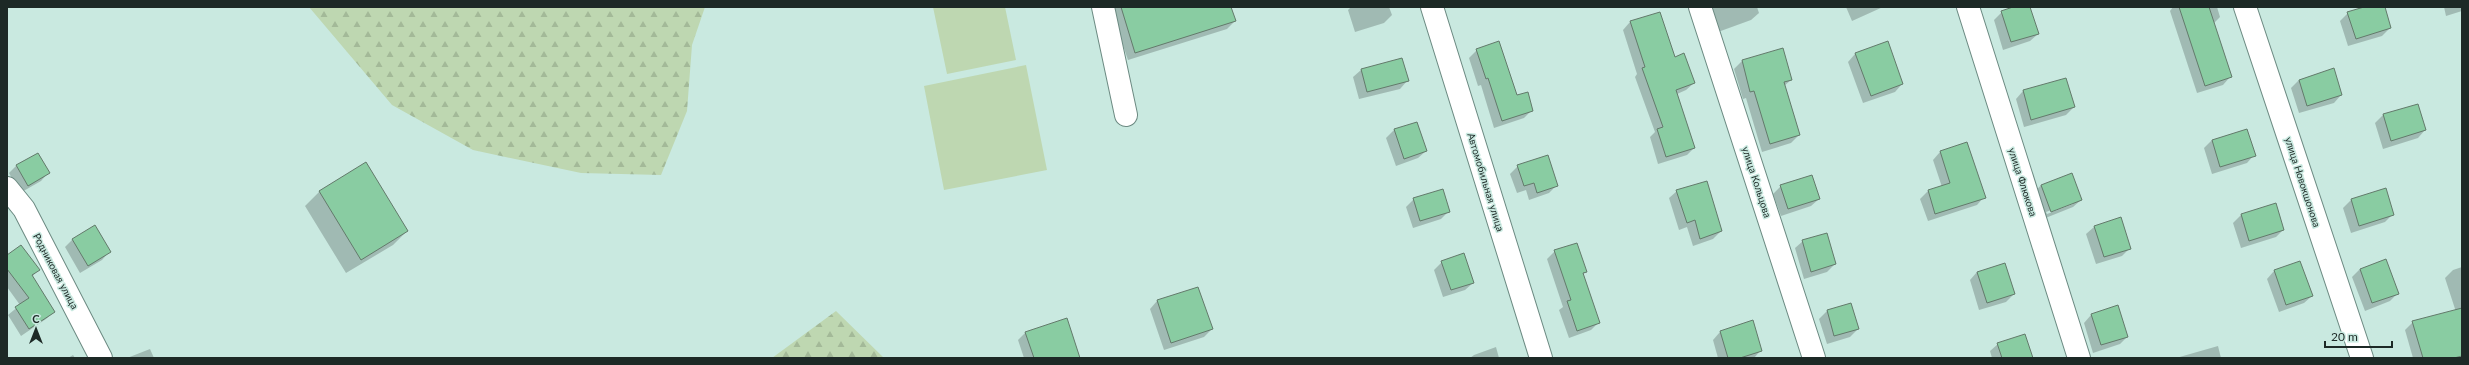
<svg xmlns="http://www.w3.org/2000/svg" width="2469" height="365" font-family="Lato,sans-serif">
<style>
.forest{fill:url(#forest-firs)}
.garden{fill:#bed7b1}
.shadow{fill:#0003;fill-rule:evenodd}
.building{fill:#89cca2;stroke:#637a6b}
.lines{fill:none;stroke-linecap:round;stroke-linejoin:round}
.street-casing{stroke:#6c8a82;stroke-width:24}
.street{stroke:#fff;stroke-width:22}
.labels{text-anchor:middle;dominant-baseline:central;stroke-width:3;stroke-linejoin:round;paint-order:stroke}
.street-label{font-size:10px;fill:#1d2926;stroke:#c9e9e0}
</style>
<defs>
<pattern id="forest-firs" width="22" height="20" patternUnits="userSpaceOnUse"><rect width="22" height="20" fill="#bed7b1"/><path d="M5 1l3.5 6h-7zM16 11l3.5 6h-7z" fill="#a3b998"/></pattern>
</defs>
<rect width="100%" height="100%" fill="#c9e9e0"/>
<path class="forest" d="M 309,7 L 705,7 L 692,45 L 687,111 L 661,175 L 581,173 L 473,150 L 392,105 Z
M 836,311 L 884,358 L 772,358 Z"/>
<path class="garden" d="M 933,7 L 1005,7 L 1016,60 L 947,74 Z
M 1026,65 L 1047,170 L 944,190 L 924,86 Z"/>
<path class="shadow" d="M 1110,7 L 1230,7 L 1235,21 L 1227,29 L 1128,60 Z
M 1351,7 L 1389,7 L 1392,15 L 1384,23 L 1355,32 L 1348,10 Z
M 1710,7 L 1757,7 L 1759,13 L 1751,20 L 1718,32 Z
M 1846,7 L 1883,7 L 1852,21 Z
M 2016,7 L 2029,7 L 2038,34 L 2030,41 L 2003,50 L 1994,20 L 2002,12 Z
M 2173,7 L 2217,7 L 2220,17 L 2213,24 L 2230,77 L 2223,85 L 2197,93 L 2170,11 Z
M 2368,7 L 2384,7 L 2390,28 L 2382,36 L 2348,46 L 2340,21 L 2348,13 Z
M 2444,7 L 2462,7 L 2462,11 L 2446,16 Z
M 1630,22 L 1674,58 L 1694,83 L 1686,90 L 1677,94 L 1694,148 L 1687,155 L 1658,164 L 1650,137 L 1655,132 L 1635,77 L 1637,74 L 1623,30 Z
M 1477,50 L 1516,96 L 1532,110 L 1524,118 L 1494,128 L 1481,85 L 1478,86 L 1469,58 Z
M 1782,50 L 1791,80 L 1784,86 L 1799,135 L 1791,143 L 1762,152 L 1746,98 L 1743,99 L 1734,69 L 1742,61 Z
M 1855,54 L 1902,84 L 1895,92 L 1863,103 L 1848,62 Z
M 1361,70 L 1407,81 L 1400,89 L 1359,99 L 1353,77 Z
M 2334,70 L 2341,95 L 2334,103 L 2299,113 L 2291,88 L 2299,80 Z
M 2023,91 L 2074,107 L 2066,115 L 2024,127 L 2016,99 Z
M 2417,105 L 2425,130 L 2418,138 L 2383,149 L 2375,123 L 2383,115 Z
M 1416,123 L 1426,151 L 1418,158 L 1396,166 L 1386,138 L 1394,130 Z
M 2246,130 L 2254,155 L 2247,163 L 2212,174 L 2204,148 L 2212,140 Z
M 1940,152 L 1984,197 L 1977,205 L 1928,221 L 1920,199 L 1928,191 L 1942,187 L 1933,160 Z
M 366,163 L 407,231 L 393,245 L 346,273 L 305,206 L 319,192 Z
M 17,165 L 48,173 L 41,181 L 20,193 L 9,173 Z
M 1518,166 L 1557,185 L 1549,193 L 1529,200 L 1526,190 L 1517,193 L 1510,174 Z
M 2041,185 L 2081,200 L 2073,207 L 2043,219 L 2034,193 ZM 2073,202 L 2073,204 L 2047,214 L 2046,212 Z
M 1781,186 L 1819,199 L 1811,206 L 1781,216 L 1773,194 Z
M 2385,189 L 2393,214 L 2385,222 L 2351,233 L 2343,208 L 2351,200 Z
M 1677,191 L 1721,231 L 1713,239 L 1693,246 L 1687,227 L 1679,230 L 1669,198 Z
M 1414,199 L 1449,211 L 1441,219 L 1413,228 L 1406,207 Z
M 2275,205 L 2283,230 L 2276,237 L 2241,248 L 2233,223 L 2241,215 Z
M 2121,218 L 2130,248 L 2122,256 L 2096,264 L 2086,234 L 2094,227 Z
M 73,239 L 109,252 L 102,260 L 80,273 L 65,247 Z
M 1803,241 L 1835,264 L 1827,272 L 1804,279 L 1795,248 Z
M 1555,251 L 1586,272 L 1582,275 L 1598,323 L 1591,330 L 1569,338 L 1559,310 L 1563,307 L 1547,259 Z
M 7,257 L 38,270 L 32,277 L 54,312 L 46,319 L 21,336 L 8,315 L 20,305 L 7,287 Z
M 2385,260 L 2398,293 L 2390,301 L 2365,311 L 2352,277 L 2360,269 Z
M 1442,262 L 1473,283 L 1465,290 L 1443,297 L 1434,270 Z
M 2462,267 L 2462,310 L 2456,312 L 2445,278 L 2453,270 Z
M 2274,271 L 2312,296 L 2304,303 L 2279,312 L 2267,279 Z
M 1977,272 L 2014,294 L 2006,302 L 1979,310 L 1970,280 Z
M 1198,288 L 1212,329 L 1204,337 L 1164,350 L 1150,309 L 1157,301 Z
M 1851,304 L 1858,329 L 1850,337 L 1827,344 L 1819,319 L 1827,311 Z
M 2091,315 L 2127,337 L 2120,344 L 2093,353 L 2084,323 Z
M 2413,322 L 2460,356 L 2458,358 L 2413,358 L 2405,330 Z
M 1026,332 L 1079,358 L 1024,358 L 1018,340 Z
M 1720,332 L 1761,350 L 1754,358 L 1718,358 L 1713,340 Z
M 1998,344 L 2032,358 L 1992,358 L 1990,351 Z
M 2218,346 L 2221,358 L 2176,358 Z
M 1496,347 L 1499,358 L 1470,358 L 1474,355 Z
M 150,349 L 154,358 L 127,358 Z
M 73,355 L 75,358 L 68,358 Z"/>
<path class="building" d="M 1121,7 L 1231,7 L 1236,21 L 1135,53 Z
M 2013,7 L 2030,7 L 2039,34 L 2011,42 L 2001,11 Z
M 2179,7 L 2209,7 L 2232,77 L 2205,86 Z
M 2364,7 L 2385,7 L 2391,28 L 2356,39 L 2347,12 Z
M 1660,12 L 1675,57 L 1684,53 L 1695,83 L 1676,90 L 1695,148 L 1666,157 L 1657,129 L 1663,127 L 1642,68 L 1645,67 L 1630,21 Z
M 1499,41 L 1517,95 L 1528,92 L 1533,111 L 1502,121 L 1488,78 L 1486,79 L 1476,49 Z
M 1888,41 L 1903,84 L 1871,96 L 1855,53 Z
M 1783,48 L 1792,80 L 1784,82 L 1800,135 L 1770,144 L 1754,91 L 1750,92 L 1742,60 Z
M 1402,58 L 1409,81 L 1367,92 L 1361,69 Z
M 2334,68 L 2342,95 L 2307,106 L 2299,80 Z
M 2066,78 L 2075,107 L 2031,120 L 2023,90 Z
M 2418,104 L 2426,130 L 2391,141 L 2383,114 Z
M 1417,122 L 1427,151 L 1404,159 L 1394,129 Z
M 2247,129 L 2256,156 L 2220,167 L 2212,140 Z
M 1967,142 L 1986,198 L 1935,214 L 1928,190 L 1950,183 L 1940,151 Z
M 38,153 L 50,173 L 28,186 L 16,165 Z
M 1548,155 L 1558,186 L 1537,193 L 1534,183 L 1524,186 L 1517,165 Z
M 366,162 L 408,231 L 361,260 L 319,191 Z
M 2072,173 L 2082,200 L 2051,212 L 2041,185 Z
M 1812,175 L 1820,199 L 1788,209 L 1780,185 Z
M 1707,181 L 1722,231 L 1700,239 L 1695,220 L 1687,223 L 1676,190 Z
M 2386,188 L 2394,215 L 2359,226 L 2351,199 Z
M 1443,189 L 1450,212 L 1420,221 L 1413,198 Z
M 2276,203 L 2284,230 L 2249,241 L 2241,214 Z
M 2121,217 L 2131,249 L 2104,257 L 2094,226 Z
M 95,225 L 111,252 L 88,266 L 72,239 Z
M 1827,233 L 1836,264 L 1811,272 L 1802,240 Z
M 1577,243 L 1587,272 L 1583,273 L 1600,323 L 1577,331 L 1567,301 L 1571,300 L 1554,250 Z
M 21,245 L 40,270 L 32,275 L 55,312 L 29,329 L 15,307 L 29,298 L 7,269 L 7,255 Z
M 1464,253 L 1474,283 L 1451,290 L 1441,261 Z
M 2386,259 L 2399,294 L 2372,303 L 2360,269 Z
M 2300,261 L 2313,296 L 2286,305 L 2274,270 Z
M 2005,263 L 2015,294 L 1987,303 L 1977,272 Z
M 1198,287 L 1213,329 L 1171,343 L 1157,300 Z
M 1851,303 L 1859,329 L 1834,336 L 1827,310 Z
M 2118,305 L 2128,337 L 2101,345 L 2091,314 Z
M 2462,308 L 2462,356 L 2454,358 L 2423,358 L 2412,321 Z
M 1067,318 L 1080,358 L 1034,358 L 1025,332 Z
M 1753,320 L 1762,351 L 1740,358 L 1728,358 L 1720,331 Z
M 2025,334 L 2033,358 L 2002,358 L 1997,343 Z"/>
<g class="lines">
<g class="street-casing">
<path id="street" d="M 1103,7 L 1126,115
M 1432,7 L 1541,358
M 1700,7 L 1814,358
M 1968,7 L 2079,358
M 2245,7 L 2362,358
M 7,188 L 24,209 L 101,358"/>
</g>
<use href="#street" class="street"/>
</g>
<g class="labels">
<g class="street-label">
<text transform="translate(1486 182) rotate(73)">Автомобильная улица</text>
<text transform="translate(1757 182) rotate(72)">улица Кольцова</text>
<text transform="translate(2023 182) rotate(72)">улица Флюкова</text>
<text transform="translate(2303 182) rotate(72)">улица Новокшонова</text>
<text transform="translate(56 271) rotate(62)">Родниковая улица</text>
</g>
</g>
<rect width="2469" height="365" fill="none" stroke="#1d2926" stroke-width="16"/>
<g transform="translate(36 329)" stroke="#c9e9e0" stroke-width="3" paint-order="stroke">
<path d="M0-3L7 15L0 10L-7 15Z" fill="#1d2926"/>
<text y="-6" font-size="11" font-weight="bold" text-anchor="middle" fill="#1d2926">С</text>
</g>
<path d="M2325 341v6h67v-6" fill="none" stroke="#1d2926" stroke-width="2"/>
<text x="2331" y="341" font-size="12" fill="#1d2926" stroke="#c9e9e0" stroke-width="3" paint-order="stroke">20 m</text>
</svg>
